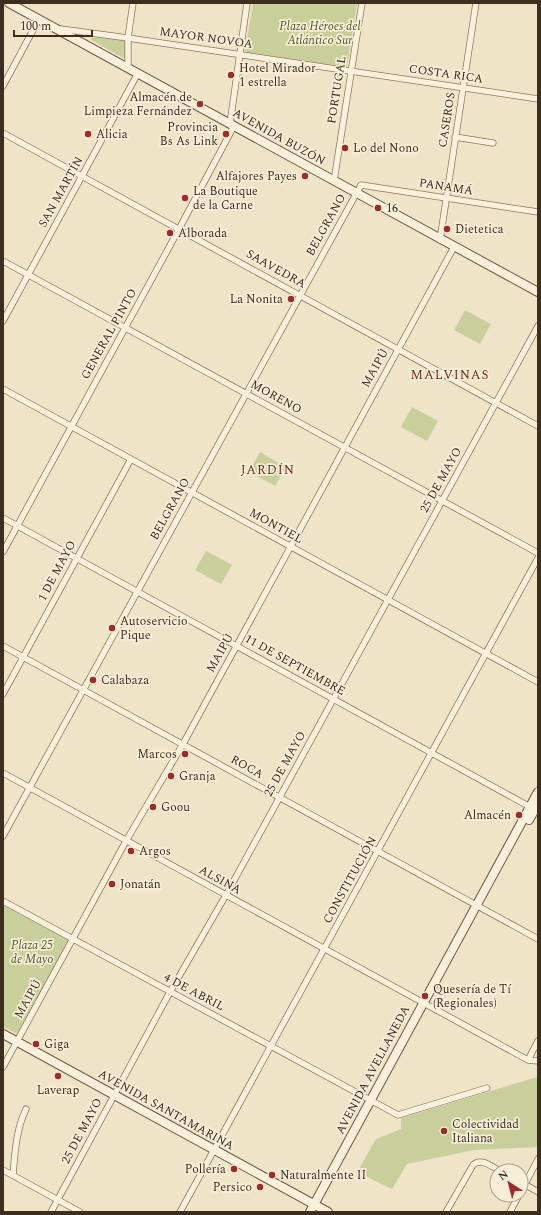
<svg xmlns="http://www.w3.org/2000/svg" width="541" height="1215" font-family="Spectral,serif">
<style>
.green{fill:#c9cf9b}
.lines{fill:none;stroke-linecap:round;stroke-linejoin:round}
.minor-casing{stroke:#8d765c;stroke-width:7}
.secondary-casing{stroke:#6f573f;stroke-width:10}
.minor{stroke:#faf1dc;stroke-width:5.5}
.secondary{stroke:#faf1dc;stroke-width:8}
.poi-dot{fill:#9e2a2b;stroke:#f7eed8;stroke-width:1.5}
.labels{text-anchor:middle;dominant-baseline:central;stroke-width:3.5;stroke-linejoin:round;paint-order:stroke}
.park-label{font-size:12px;font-style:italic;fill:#4d5a26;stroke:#f7eed8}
.street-label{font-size:12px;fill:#3d2e20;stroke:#f7eed8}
.poi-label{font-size:12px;fill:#3d2e20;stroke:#f7eed8;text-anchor:start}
.neighbourhood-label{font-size:13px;letter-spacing:1px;fill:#6b2e1e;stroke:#f7eed8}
</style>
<rect width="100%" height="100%" fill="#f0e4c8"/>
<path class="green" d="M 253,3 L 357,3 L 347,67 L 245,52 Z
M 92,37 L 126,41 L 127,60 L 91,40 Z
M 465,310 L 491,324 L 480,344 L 454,330 Z
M 412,407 L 438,421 L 427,441 L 401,427 Z
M 260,452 L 286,467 L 275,486 L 249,472 Z
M 206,551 L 232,565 L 221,584 L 195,570 Z
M 3,905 L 70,941 L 17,1034 L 3,1026 Z
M 538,1075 L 538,1147 L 474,1150 L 407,1164 L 392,1189 L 357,1172 L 376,1139 L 401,1129 L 401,1118 L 537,1077 Z"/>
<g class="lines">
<g class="minor-casing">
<path id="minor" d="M 61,29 L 128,38 L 538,99
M 128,68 L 128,38 L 133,3
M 3,86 L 39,19
M 230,124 L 247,3
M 3,133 L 538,426
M 455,137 L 493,143
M 334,181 L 362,3
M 440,240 L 476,3
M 3,261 L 538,553
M 3,321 L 138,73
M 3,389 L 538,682
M 3,518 L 532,808
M 3,552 L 179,229 L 234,126
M 3,646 L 538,939
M 3,694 L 131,459
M 3,773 L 528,1060 L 538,1061
M 3,836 L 361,185 L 538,212
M 3,901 L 398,1115 L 487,1088
M 528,1060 L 538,1041
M 3,1067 L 126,841 L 183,744 L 454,247
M 3,1170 L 80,1212
M 13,1175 C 15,1152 16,1130 26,1109
M 521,1182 L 538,1192
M 521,1192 L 538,1159
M 51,1212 L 170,992 L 226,895 L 538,326
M 180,1212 L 538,558
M 446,1212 L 473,1165 C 481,1157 492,1167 500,1171
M 510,1212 L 519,1195"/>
</g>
<g class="secondary-casing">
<path id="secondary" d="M 9,3 L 538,292
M 529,820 L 538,804
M 3,1034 L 328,1212
M 310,1212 L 538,792"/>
</g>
<use href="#minor" class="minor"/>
<use href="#secondary" class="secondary"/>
</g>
<g class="poi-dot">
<circle cx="231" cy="75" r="4"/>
<circle cx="200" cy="104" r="4"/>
<circle cx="88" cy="134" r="4"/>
<circle cx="226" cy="134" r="4"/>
<circle cx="345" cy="148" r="4"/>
<circle cx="305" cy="176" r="4"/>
<circle cx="185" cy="198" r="4"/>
<circle cx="378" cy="208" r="4"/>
<circle cx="447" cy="229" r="4"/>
<circle cx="170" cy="233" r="4"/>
<circle cx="291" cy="299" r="4"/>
<circle cx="112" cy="628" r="4"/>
<circle cx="93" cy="680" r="4"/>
<circle cx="185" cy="754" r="4"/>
<circle cx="171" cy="776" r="4"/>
<circle cx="153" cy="807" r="4"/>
<circle cx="519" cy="815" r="4"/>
<circle cx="131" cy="851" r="4"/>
<circle cx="112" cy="884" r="4"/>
<circle cx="425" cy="996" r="4"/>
<circle cx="36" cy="1044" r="4"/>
<circle cx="58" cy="1076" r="4"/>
<circle cx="444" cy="1131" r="4"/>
<circle cx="234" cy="1169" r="4"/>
<circle cx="272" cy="1175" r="4"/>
<circle cx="260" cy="1187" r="4"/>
</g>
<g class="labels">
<g class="park-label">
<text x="320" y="26">Plaza Héroes del<tspan x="320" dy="14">Atlántico Sur</tspan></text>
<text x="32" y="945">Plaza 25<tspan x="32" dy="14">de Mayo</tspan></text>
</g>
<g class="street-label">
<text transform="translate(206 38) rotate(8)">MAYOR NOVOA</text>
<text transform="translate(446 74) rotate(8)">COSTA RICA</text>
<text transform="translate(337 90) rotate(-81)">PORTUGAL</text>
<text transform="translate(447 120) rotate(-81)">CASEROS</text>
<text transform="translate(279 137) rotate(29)">AVENIDA BUZÓN</text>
<text transform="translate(446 187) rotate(9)">PANAMÁ</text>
<text transform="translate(61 192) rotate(-61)">SAN MARTÍN</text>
<text transform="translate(326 225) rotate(-61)">BELGRANO</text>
<text transform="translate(276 269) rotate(29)">SAAVEDRA</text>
<text transform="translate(109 334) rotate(-61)">GENERAL PINTO</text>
<text transform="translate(375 368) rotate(-61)">MAIPÚ</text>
<text transform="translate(276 397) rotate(29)">MORENO</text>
<text transform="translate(441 480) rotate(-61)">25 DE MAYO</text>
<text transform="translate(170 509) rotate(-61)">BELGRANO</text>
<text transform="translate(276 526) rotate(29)">MONTIEL</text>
<text transform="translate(57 571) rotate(-62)">1 DE MAYO</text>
<text transform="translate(220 653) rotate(-61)">MAIPÚ</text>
<text transform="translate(295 665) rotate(29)">11 DE SEPTIEMBRE</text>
<text transform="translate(285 764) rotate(-61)">25 DE MAYO</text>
<text transform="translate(247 767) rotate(29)">ROCA</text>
<text transform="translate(220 880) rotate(29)">ALSINA</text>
<text transform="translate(350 880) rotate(-61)">CONSTITUCIÓN</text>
<text transform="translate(194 992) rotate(28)">4 DE ABRIL</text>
<text transform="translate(28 999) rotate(-61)">MAIPÚ</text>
<text transform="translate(373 1070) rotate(-62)">AVENIDA AVELLANEDA</text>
<text transform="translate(166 1110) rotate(29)">AVENIDA SANTAMARINA</text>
<text transform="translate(82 1131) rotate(-62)">25 DE MAYO</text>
</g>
<g class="poi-label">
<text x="239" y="68">Hotel Mirador<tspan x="239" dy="14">1 estrella</tspan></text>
<text x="192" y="97" text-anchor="end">Almacén de<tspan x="192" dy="14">Limpieza Fernández</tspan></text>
<text x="218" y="127" text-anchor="end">Provincia<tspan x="218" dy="14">Bs As Link</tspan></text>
<text x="96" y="134">Alicia</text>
<text x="353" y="148">Lo del Nono</text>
<text x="297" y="176" text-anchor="end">Alfajores Payes</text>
<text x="193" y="191">La Boutique<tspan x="193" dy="14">de la Carne</tspan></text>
<text x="386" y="208">16</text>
<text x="455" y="229">Dietetica</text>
<text x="178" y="233">Alborada</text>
<text x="283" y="299" text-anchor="end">La Nonita</text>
<text x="120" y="621">Autoservicio<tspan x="120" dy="14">Pique</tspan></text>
<text x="101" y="680">Calabaza</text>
<text x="177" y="754" text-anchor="end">Marcos</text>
<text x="179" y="776">Granja</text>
<text x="161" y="807">Goou</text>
<text x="511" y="815" text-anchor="end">Almacén</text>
<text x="139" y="851">Argos</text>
<text x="120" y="884">Jonatán</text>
<text x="433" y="989">Quesería de Tí<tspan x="433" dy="14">(Regionales)</tspan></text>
<text x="44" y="1044">Giga</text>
<text x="58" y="1090" text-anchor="middle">Laverap</text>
<text x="452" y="1124">Colectividad<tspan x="452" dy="14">Italiana</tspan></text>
<text x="226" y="1169" text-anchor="end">Pollería</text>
<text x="280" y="1175">Naturalmente II</text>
<text x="252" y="1187" text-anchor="end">Persico</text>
</g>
<g class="neighbourhood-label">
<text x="450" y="375">MALVINAS</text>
<text x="268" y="470">JARDÍN</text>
</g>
</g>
<rect width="541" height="1215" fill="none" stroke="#3d2e20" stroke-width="8"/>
<g transform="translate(509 1183) rotate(324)"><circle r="19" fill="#f7eed8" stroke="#ada18e"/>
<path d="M0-3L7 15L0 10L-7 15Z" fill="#9e2a2b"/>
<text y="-6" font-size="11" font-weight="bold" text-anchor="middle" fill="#3d2e20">N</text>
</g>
<path d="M14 30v6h78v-6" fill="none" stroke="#3d2e20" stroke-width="2"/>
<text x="20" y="30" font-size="12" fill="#3d2e20" stroke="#f7eed8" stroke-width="3" paint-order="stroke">100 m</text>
</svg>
